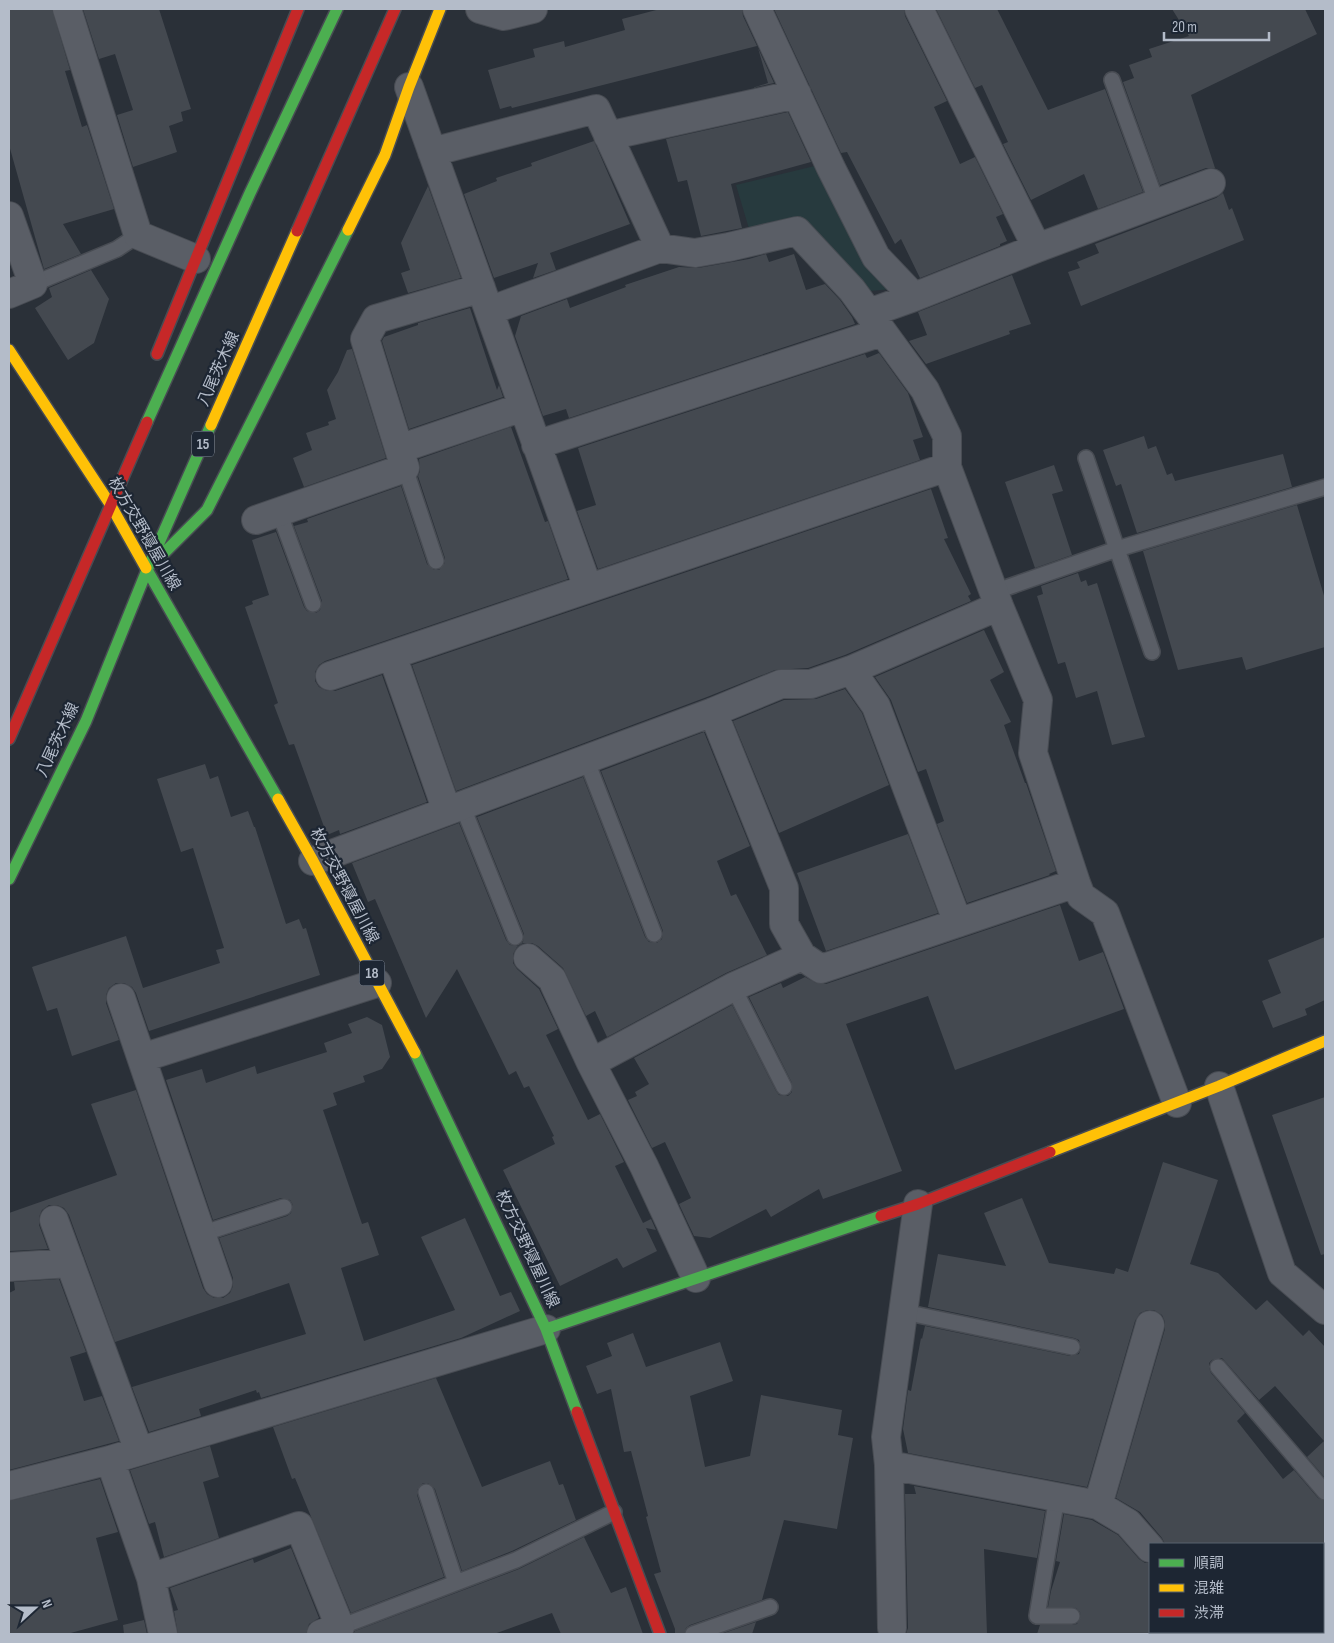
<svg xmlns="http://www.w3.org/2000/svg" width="1334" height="1643" font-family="'Sofia Sans Condensed','Noto Sans JP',sans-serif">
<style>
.green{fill:#273a3e}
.building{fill:#444950}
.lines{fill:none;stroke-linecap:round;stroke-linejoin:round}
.lane-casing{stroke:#484c53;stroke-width:18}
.street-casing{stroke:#484c53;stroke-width:30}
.fast-casing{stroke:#484c53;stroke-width:14}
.slow-casing{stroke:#484c53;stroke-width:14}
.jam-casing{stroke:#484c53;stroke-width:14}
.lane{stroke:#5a5e66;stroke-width:15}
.street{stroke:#5a5e66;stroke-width:28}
.fast{stroke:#4caf50;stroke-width:11}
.slow{stroke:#ffc107;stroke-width:11}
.jam{stroke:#c62828;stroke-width:11}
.labels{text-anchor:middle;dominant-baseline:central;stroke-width:4.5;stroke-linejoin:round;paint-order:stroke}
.shield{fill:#1d2633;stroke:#878f9c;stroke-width:1}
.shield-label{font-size:15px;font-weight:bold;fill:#b4bcc9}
.street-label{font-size:16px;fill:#b4bcc9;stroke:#1d2633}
</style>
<rect width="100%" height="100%" fill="#2a3038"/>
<path class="green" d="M 819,165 L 892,289 L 870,291 L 818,233 L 785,221 L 750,232 L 736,185 Z"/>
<path class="building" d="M 9,9 L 52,9 L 70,70 L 65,71 L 82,127 L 87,125 L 114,209 L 63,224 L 81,254 L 44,269 L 9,145 Z
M 83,9 L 159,9 L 191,109 L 181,112 L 183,121 L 169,126 L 177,152 L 133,167 L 117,115 L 133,110 L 115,54 L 99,59 Z
M 660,9 L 742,9 L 743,16 L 757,46 L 512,108 L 511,106 L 500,109 L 488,70 L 535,57 L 533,49 L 564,41 L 565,47 L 625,30 L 622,19 Z
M 774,9 L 904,9 L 905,16 L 947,101 L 934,107 L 960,164 L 975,157 L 1003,214 L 996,217 L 1007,241 L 1000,244 L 1000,246 L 920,278 L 901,239 L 895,244 L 847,152 L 841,153 Z
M 936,9 L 997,9 L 1048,110 L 1105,89 L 1143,192 L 1098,209 L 1084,174 L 1031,200 L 1003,144 L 1008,142 L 982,85 L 975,88 Z
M 1172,9 L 1305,9 L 1317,34 L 1191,95 L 1215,168 L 1206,168 L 1160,185 L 1123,82 L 1134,78 L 1129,65 L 1152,57 L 1149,49 L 1189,36 Z
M 758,48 L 774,83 L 752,88 L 768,83 Z
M 788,112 L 811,162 L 731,184 L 742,228 L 701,236 L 687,180 L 678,182 L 666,139 Z
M 594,141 L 630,224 L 550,253 L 556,270 L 533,278 L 538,263 L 494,278 L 464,194 L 497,181 L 496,178 L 532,166 L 531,163 Z
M 428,186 L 461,278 L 408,293 L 401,273 L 410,270 L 401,243 Z
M 1223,193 L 1229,210 L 1232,208 L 1244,240 L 1081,306 L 1068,272 L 1080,268 L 1077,262 L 1099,253 L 1095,244 L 1216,198 Z
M 766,254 L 769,262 L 794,254 L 806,290 L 825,284 L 840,300 L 852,317 L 855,324 L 569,418 L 566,409 L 543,416 L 515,336 L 521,316 L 567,299 L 570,308 L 626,287 L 625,285 L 679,267 L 698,268 L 749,259 Z
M 91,270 L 109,299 L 94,343 L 68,360 L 35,308 L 52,297 L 49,288 Z
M 1012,275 L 1031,324 L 1009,331 L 1010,334 L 926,364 L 909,341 L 927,335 L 918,312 Z
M 470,308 L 497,390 L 499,385 L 503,397 L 409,429 L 382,341 L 384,337 L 418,325 L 418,323 Z
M 352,349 L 386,458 L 304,487 L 293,458 L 312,450 L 306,433 L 329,425 L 328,422 L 336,419 L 327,390 L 338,372 L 347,350 Z
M 879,353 L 908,393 L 923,437 L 913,440 L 920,460 L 598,569 L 577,511 L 596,505 L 578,448 L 865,354 L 867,358 Z
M 511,427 L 545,522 L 548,521 L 568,579 L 325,661 L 319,665 L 315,672 L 315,681 L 319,687 L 327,691 L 335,691 L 382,675 L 427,802 L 340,834 L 339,830 L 327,835 L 294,744 L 289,745 L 274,705 L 278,703 L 245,607 L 253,604 L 252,601 L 269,595 L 252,540 L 276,532 L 304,607 L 307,611 L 316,613 L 320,610 L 322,601 L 294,526 L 308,522 L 307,519 L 401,486 L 427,564 L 434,570 L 439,570 L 445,563 L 445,558 L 418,476 L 420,471 L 419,459 Z
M 1144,436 L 1148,449 L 1156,446 L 1167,475 L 1172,473 L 1175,481 L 1283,454 L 1292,487 L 1137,533 L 1121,484 L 1116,486 L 1103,450 Z
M 1054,465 L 1063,491 L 1052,494 L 1072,555 L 1035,568 L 1005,482 Z
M 931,489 L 948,538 L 944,539 L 971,594 L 968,596 L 971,601 L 845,655 L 808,668 L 775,670 L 707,697 L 456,791 L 412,665 Z
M 1297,505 L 1325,599 L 1325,647 L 1246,670 L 1242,657 L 1178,670 L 1143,551 Z
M 1078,573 L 1081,582 L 1086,580 L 1088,586 L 1097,583 L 1145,737 L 1112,745 L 1097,691 L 1076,698 L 1065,662 L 1058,664 L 1037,596 L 1043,594 L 1041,586 Z
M 984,630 L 1004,672 L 990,680 L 1011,722 L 1004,725 L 1025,783 L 1026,783 L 1056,871 L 1049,874 L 1050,875 L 967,903 L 937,824 L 944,821 L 926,769 L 918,772 L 891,700 L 875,677 Z
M 845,689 L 862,713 L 889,785 L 779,833 L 733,721 L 784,700 L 816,699 Z
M 704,732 L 750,846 L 717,861 L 731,896 L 736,894 L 767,955 L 726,973 L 607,1037 L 595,1011 L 586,1016 L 563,968 L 538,946 L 532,943 L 523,943 L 517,947 L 513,954 L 513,963 L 517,969 L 539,989 L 558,1029 L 546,1035 L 588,1120 L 600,1114 L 624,1162 L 615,1166 L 643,1223 L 651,1219 L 656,1230 L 646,1228 L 657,1251 L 623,1268 L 617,1258 L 560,1286 L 503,1170 L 555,1144 L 552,1137 L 554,1136 L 529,1086 L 524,1088 L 516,1071 L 509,1075 L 457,969 L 426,1018 L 375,899 L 368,902 L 352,863 L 459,823 L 506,940 L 510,945 L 518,946 L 523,942 L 524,934 L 477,817 L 583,777 L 645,937 L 649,942 L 657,943 L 662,939 L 663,931 L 601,771 Z
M 205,764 L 210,779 L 218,776 L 231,817 L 248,811 L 254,827 L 255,827 L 286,924 L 299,919 L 303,929 L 306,928 L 320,975 L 149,1031 L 136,993 L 132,987 L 124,983 L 116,983 L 109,988 L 106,995 L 106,1003 L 119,1040 L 72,1056 L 57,1008 L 47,1011 L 32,967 L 126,936 L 143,988 L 220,963 L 216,950 L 224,948 L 193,848 L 181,852 L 157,779 Z
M 908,834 L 938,913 L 826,951 L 797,873 Z
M 1060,905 L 1079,961 L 1103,952 L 1124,1009 L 955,1070 L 928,996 L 846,1024 L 902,1171 L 823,1199 L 819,1189 L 771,1217 L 766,1209 L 710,1238 L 694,1236 L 679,1204 L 691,1198 L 665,1142 L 652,1148 L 628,1100 L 637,1096 L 635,1092 L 649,1084 L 634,1058 L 732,1005 L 776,1091 L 779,1095 L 788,1096 L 792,1092 L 792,1083 L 749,997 L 781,983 L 783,988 L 805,977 L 818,984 L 826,984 Z
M 1325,937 L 1325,1000 L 1305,1009 L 1307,1015 L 1273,1028 L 1262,1001 L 1281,993 L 1268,960 Z
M 367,1017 L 382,1025 L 390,1057 L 382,1069 L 363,1076 L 365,1082 L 333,1093 L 337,1105 L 323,1110 L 362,1224 L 368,1222 L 379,1255 L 341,1268 L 364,1341 L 455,1310 L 421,1237 L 465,1218 L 500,1296 L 511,1292 L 520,1311 L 461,1338 L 261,1398 L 259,1392 L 257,1393 L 256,1390 L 199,1409 L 201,1416 L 149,1432 L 132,1387 L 306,1334 L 289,1283 L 115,1342 L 69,1215 L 64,1208 L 57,1205 L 49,1205 L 42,1210 L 39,1217 L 39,1225 L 48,1249 L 10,1251 L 9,1213 L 117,1175 L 91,1104 L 136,1090 L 203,1288 L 207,1294 L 214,1298 L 223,1298 L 230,1293 L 233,1286 L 233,1278 L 219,1238 L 287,1216 L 291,1213 L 293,1205 L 290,1200 L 281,1198 L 213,1220 L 166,1080 L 202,1069 L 206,1083 L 255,1066 L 257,1074 L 327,1052 L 324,1043 L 352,1033 L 348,1024 Z
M 1325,1097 L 1325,1254 L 1321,1255 L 1272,1115 Z
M 1163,1162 L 1218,1180 L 1190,1264 L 1218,1273 L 1256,1310 L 1267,1300 L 1303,1336 L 1309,1330 L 1325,1347 L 1325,1478 L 1307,1457 L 1324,1441 L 1275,1386 L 1259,1400 L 1222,1358 L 1212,1360 L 1209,1363 L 1209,1368 L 1211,1373 L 1245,1413 L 1237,1421 L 1283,1479 L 1294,1470 L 1318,1498 L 1325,1501 L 1325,1544 L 1165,1544 L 1162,1538 L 1140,1512 L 1116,1498 L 1165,1329 L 1165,1322 L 1162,1315 L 1154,1310 L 1147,1310 L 1140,1313 L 1135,1321 L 1087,1487 L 908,1453 L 903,1429 L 908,1390 L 911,1391 L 921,1338 L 922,1339 L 925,1326 L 1070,1356 L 1079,1354 L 1081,1348 L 1079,1340 L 1074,1338 L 928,1307 L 938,1254 L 1006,1266 L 984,1213 L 1022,1198 L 1049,1263 L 1114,1274 L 1116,1268 L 1128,1272 Z
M 59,1279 L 86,1352 L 70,1357 L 84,1401 L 102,1396 L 119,1441 L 9,1470 L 9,1293 L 15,1290 L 14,1282 Z
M 633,1333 L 646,1367 L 720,1342 L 733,1381 L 690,1396 L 705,1467 L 750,1456 L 761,1395 L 842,1410 L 838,1435 L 853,1438 L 837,1529 L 784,1520 L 762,1600 L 690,1625 L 686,1628 L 684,1634 L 675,1634 L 675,1629 L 654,1574 L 661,1572 L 646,1517 L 648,1516 L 631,1451 L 624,1452 L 611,1389 L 597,1394 L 586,1366 L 612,1356 L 607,1343 Z
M 436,1378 L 482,1487 L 550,1461 L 559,1485 L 563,1484 L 576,1520 L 512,1551 L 462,1571 L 435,1489 L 428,1483 L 423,1483 L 417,1490 L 417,1495 L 444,1577 L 351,1613 L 295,1478 L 292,1479 L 273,1427 Z
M 210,1446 L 219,1477 L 203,1482 L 219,1538 L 164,1557 L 155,1522 L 149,1524 L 130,1470 Z
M 100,1479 L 118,1532 L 96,1538 L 118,1620 L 67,1634 L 9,1634 L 9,1501 Z
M 914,1486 L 1045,1511 L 1037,1558 L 984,1549 L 987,1634 L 906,1634 L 908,1628 L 905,1494 L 916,1494 Z
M 1064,1514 L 1092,1520 L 1118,1535 L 1139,1559 L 1145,1563 L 1150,1563 L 1150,1634 L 1037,1634 L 1040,1625 L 1072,1625 L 1077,1624 L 1081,1616 L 1080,1612 L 1076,1608 L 1048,1607 L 1051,1591 L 1060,1562 L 1056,1561 Z
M 584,1537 L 611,1593 L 626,1587 L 643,1634 L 561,1634 L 552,1613 L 494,1634 L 353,1634 L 355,1631 L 519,1569 Z
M 291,1548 L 319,1618 L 309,1624 L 306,1634 L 178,1634 L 174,1611 L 178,1610 L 170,1588 L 253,1559 L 254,1563 Z
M 144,1620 L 147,1634 L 124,1634 L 123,1625 Z
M 756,1622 L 752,1634 L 721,1634 Z"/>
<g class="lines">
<g class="lane-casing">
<path id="lane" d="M 1112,80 L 1157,203
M 33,284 L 117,249 L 138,235
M 1086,458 L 1152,652
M 405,468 L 436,561
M 279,512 L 313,604
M 994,592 L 1117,549 L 1325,487
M 586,759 L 654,934
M 462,805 L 515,937
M 733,987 L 784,1087
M 201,1234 L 284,1207
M 904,1312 L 1072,1347
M 1218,1367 L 1325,1492
M 426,1492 L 456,1583
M 1057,1497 L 1037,1616 L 1072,1616
M 340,1627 L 516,1560 L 614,1512
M 693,1634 L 770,1607"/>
</g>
<g class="street-casing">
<path id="street" d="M 67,9 L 138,235 L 196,259
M 480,9 L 504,16 L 533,9
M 757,9 L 831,168 L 876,257 L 914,297 L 1037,248 L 1211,183
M 919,9 L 1037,248
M 409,87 L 588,588
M 608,136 L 797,94
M 432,152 L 596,109 L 660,248
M 9,216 L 33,284 L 9,294
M 489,311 L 660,248 L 695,253 L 729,247 L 797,231 L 852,290 L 925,390 L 947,436 L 947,467 L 999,606 L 1038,700 L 1033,753 L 1076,883 L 1081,896 L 1105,913 L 1177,1103
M 869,313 L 914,297
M 536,445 L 882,332
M 399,449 L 523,407
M 256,520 L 405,468 L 365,339 L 376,319 L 481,288
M 392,655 L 447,811
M 851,670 L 876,706 L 958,923
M 330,676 L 947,467
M 713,712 L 784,888 L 784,924 L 802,956 L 821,969 L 1076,883
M 313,861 L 713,712 L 781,684 L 811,684 L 851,670 L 999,606
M 528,958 L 552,979 L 591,1063 L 644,1166 L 696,1278
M 121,998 L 218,1283
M 142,1058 L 377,983
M 591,1063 L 733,987 L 802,956
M 1219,1086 L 1282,1273 L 1325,1310
M 54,1220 L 139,1451
M 9,1267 L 70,1263
M 110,1460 L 151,1578 L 163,1634
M 889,1465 L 1098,1505 L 1128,1523 L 1150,1548
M 9,1486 L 110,1460 L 546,1329
M 1098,1505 L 1150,1325
M 151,1578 L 299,1526 L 340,1627 L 321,1634
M 892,1628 L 889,1465 L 886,1437 L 918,1204
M 1224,1632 L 1226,1634"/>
</g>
<g class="fast-casing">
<path id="fast" d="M 147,422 L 250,193 L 337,9
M 158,559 L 207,510 L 348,230
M 146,568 L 278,799
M 9,879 L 86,721 L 147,570 L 211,425
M 415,1053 L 546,1329 L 577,1412
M 546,1329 L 881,1216"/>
</g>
<g class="slow-casing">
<path id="slow" d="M 348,230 L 385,155 L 409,87 L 440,9
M 9,350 L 110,504 L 146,568
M 211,425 L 297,231
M 278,799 L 313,861 L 415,1053
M 1050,1152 L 1219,1086 L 1325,1041"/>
</g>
<g class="jam-casing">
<path id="jam" d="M 297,231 L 395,9
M 157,354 L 298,9
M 9,739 L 147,422
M 881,1216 L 918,1204 L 1050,1152
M 577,1412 L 660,1634"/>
</g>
<use href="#lane" class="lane"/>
<use href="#street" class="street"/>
<use href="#fast" class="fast"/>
<use href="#slow" class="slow"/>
<use href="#jam" class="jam"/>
</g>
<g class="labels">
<g class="shield">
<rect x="192" y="431.5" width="22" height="25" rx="4"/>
<rect x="359.5" y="960.5" width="25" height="25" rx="4"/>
</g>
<g class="shield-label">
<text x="203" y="444">15</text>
<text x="372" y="973">18</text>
</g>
<g class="street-label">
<text transform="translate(219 369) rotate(-66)">八尾茨木線</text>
<text transform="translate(144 534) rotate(60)">枚方交野寝屋川線</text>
<text transform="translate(58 740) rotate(-65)">八尾茨木線</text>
<text transform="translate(344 886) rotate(62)">枚方交野寝屋川線</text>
<text transform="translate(527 1249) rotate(65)">枚方交野寝屋川線</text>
</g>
</g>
<rect width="1334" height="1643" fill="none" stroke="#b4bcc9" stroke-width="20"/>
<rect x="1149" y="1543" width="175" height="90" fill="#1d2633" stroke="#59626f"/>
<rect x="1159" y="1559" width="25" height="8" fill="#4caf50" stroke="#59626f"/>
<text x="1194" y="1568" font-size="15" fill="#b4bcc9">順調</text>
<rect x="1159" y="1584" width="25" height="8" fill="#ffc107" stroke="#59626f"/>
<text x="1194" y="1593" font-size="15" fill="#b4bcc9">混雑</text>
<rect x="1159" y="1609" width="25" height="8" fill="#c62828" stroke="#59626f"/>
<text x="1194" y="1618" font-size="15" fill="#b4bcc9">渋滞</text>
<g transform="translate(35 1608) rotate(69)" stroke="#1d2633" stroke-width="4" paint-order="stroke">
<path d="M0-4L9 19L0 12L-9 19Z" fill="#b4bcc9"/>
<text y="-8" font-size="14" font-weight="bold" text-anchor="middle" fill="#b4bcc9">N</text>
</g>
<path d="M1164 32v8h105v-8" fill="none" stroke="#b4bcc9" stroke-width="2.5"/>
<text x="1172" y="32" font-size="15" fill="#b4bcc9" stroke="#1d2633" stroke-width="4" paint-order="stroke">20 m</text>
</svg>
